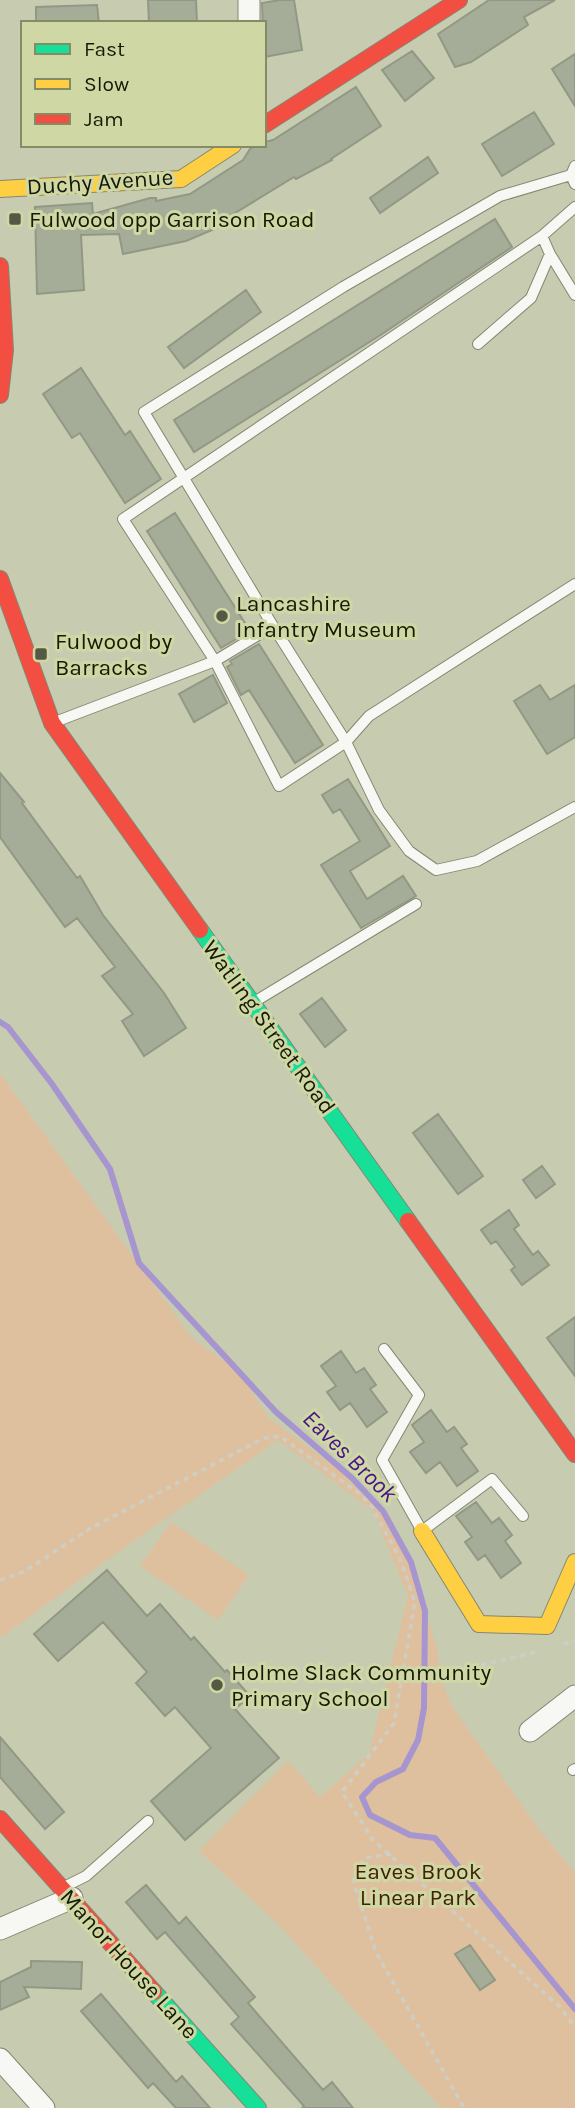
<svg xmlns="http://www.w3.org/2000/svg" width="575" height="2108" font-family="Karla,sans-serif">
<style>
.green{fill:#dec09e}
.lines{fill:none;stroke-linecap:round;stroke-linejoin:round}
.stream{stroke:#a695cf;stroke-width:6}
.building{fill:#a5ad99;stroke:#919984;stroke-width:2}
.lane-casing{stroke:#848772;stroke-width:12}
.street-casing{stroke:#848772;stroke-width:23}
.fast-casing{stroke:#848772;stroke-width:18}
.slow-casing{stroke:#848772;stroke-width:18}
.jam-casing{stroke:#848772;stroke-width:18}
.path{stroke:#cdcfc5;stroke-width:3.5;stroke-dasharray:5 5;stroke-linecap:butt}
.lane{stroke:#f7f7f3;stroke-width:10}
.street{stroke:#f7f7f3;stroke-width:21}
.fast{stroke:#16e098;stroke-width:16}
.slow{stroke:#ffcf43;stroke-width:16}
.jam{stroke:#f24e42;stroke-width:16}
.poi-dot{fill:#555842;stroke:#cfd8a5;stroke-width:2.5}
.labels{text-anchor:middle;dominant-baseline:central;stroke-width:6;stroke-linejoin:round;paint-order:stroke}
.street-label{font-size:23px;fill:#171906;stroke:#cfd8a5}
.poi-label{font-size:23px;fill:#171906;stroke:#cfd8a5;text-anchor:start}
.park-label{font-size:23px;fill:#442103;stroke:#cfd8a5}
.water-label{font-size:24px;font-style:italic;fill:#461486;stroke:#cfd8a5}
</style>
<rect width="100%" height="100%" fill="#c7ccb1"/>
<path class="green" d="M 0,1073 L 192,1338 L 237,1370 L 269,1418 L 340,1471 L 386,1519 L 411,1562 L 438,1652 L 440,1677 L 452,1706 L 538,1828 L 575,1873 L 575,2108 L 441,2108 L 281,1927 L 199,1851 L 288,1761 L 320,1797 L 369,1754 L 408,1596 L 373,1511 L 278,1440 L 107,1560 L 2,1637 L 0,1635 Z
M 171,1522 L 249,1575 L 218,1620 L 140,1566 Z"/>
<g class="lines">
<path class="stream" d="M 0,1022 L 8,1027 L 52,1084 L 110,1169 L 139,1263 L 276,1412 L 352,1478 L 383,1511 L 411,1562 L 425,1611 L 424,1708 L 418,1740 L 403,1769 L 376,1782 L 362,1797 L 370,1815 L 410,1835 L 435,1838 L 575,2009"/>
</g>
<path class="building" d="M 148,0 L 196,0 L 197,23 L 149,23 Z
M 280,0 L 294,0 L 302,50 L 264,57 L 262,3 Z
M 489,0 L 555,0 L 524,17 L 528,25 L 471,62 L 455,67 L 438,34 Z
M 97,5 L 99,23 L 36,23 L 36,7 Z
M 412,51 L 434,78 L 405,101 L 382,70 Z
M 575,54 L 575,106 L 552,69 Z
M 356,87 L 381,126 L 331,159 L 332,160 L 296,179 L 294,177 L 222,221 L 224,225 L 186,241 L 123,254 L 119,234 L 81,235 L 84,290 L 37,294 L 35,207 L 92,203 L 93,214 L 150,198 L 156,198 L 156,201 L 190,194 L 243,160 L 250,149 L 256,145 L 264,145 L 264,142 L 273,140 Z
M 534,112 L 554,144 L 502,176 L 482,144 Z
M 428,157 L 438,173 L 380,213 L 370,198 Z
M 495,219 L 512,247 L 379,336 L 194,452 L 174,420 Z
M 246,290 L 261,312 L 184,368 L 168,347 Z
M 81,368 L 125,435 L 130,431 L 161,479 L 125,503 L 80,433 L 72,438 L 43,394 Z
M 175,513 L 250,631 L 221,648 L 147,531 Z
M 259,644 L 323,745 L 295,763 L 249,690 L 241,695 L 227,667 L 232,664 L 230,661 Z
M 213,675 L 227,703 L 194,722 L 179,694 Z
M 540,685 L 550,700 L 575,685 L 575,737 L 547,754 L 514,701 Z
M 0,773 L 24,802 L 22,803 L 77,878 L 80,876 L 103,915 L 164,993 L 186,1028 L 144,1056 L 122,1021 L 133,1014 L 102,976 L 115,967 L 77,918 L 65,927 L 0,837 Z
M 348,779 L 390,846 L 350,871 L 367,899 L 403,876 L 416,896 L 361,928 L 321,865 L 360,841 L 340,809 L 333,813 L 322,795 Z
M 322,998 L 346,1030 L 325,1047 L 300,1014 Z
M 438,1114 L 483,1176 L 458,1194 L 413,1133 Z
M 542,1166 L 555,1184 L 536,1198 L 523,1180 Z
M 509,1210 L 519,1225 L 514,1229 L 533,1255 L 538,1251 L 549,1265 L 522,1285 L 511,1270 L 515,1267 L 496,1241 L 491,1244 L 481,1230 Z
M 575,1317 L 575,1376 L 547,1338 Z
M 341,1351 L 356,1373 L 364,1368 L 376,1385 L 370,1389 L 387,1412 L 367,1427 L 350,1403 L 340,1410 L 327,1392 L 336,1386 L 321,1366 Z
M 431,1410 L 447,1432 L 454,1427 L 467,1444 L 461,1448 L 478,1471 L 457,1486 L 440,1462 L 426,1473 L 410,1452 L 424,1442 L 412,1425 Z
M 476,1502 L 492,1523 L 499,1518 L 512,1535 L 505,1541 L 521,1563 L 501,1578 L 485,1555 L 478,1560 L 465,1542 L 472,1537 L 456,1516 Z
M 107,1570 L 147,1616 L 160,1604 L 191,1640 L 194,1637 L 225,1672 L 227,1670 L 250,1696 L 235,1709 L 279,1758 L 185,1840 L 151,1801 L 211,1748 L 175,1707 L 165,1716 L 136,1683 L 147,1672 L 103,1622 L 58,1661 L 34,1634 Z
M 0,1737 L 64,1812 L 45,1829 L 0,1777 Z
M 146,1885 L 179,1924 L 186,1917 L 255,1997 L 248,2003 L 323,2090 L 332,2082 L 353,2108 L 302,2108 L 304,2106 L 231,2024 L 239,2017 L 165,1932 L 157,1939 L 126,1902 Z
M 470,1945 L 495,1980 L 480,1990 L 455,1954 Z
M 31,1961 L 82,1962 L 81,1989 L 24,1987 L 29,1997 L 0,2010 L 0,1982 L 31,1967 Z
M 101,1994 L 176,2082 L 182,2076 L 210,2108 L 176,2108 L 153,2083 L 148,2088 L 81,2011 Z"/>
<g class="lines">
<g class="lane-casing">
<path id="lane" d="M 575,166 L 571,175 L 575,184
M 550,254 L 575,295
M 478,344 L 531,298 L 550,254 L 542,236
M 575,584 L 369,716 L 346,742 L 379,810 L 409,851 L 436,870 L 477,861 L 575,807
M 273,626 L 346,742 L 279,786 L 215,661 L 123,519 L 542,236 L 575,207
M 55,722 L 215,661 L 273,626 L 144,412 L 343,287 L 500,196 L 571,175
M 254,1002 L 416,904
M 384,1349 L 419,1395 L 382,1460 L 422,1531 L 492,1479 L 523,1516
M 573,1770 L 575,1769
M 64,1887 L 86,1876 L 148,1821"/>
</g>
<g class="street-casing">
<path id="street" d="M 249,23 L 249,0
M 530,1731 L 575,1696
M 0,1929 L 72,1898
M 0,2059 L 44,2108"/>
</g>
<g class="fast-casing">
<path id="fast" d="M 200,930 L 408,1221
M 154,1992 L 258,2108"/>
</g>
<g class="slow-casing">
<path id="slow" d="M 0,189 L 181,179 L 233,145
M 422,1531 L 479,1624 L 547,1626 L 575,1562"/>
</g>
<g class="jam-casing">
<path id="jam" d="M 264,125 L 459,0
M 0,266 L 5,350 L 0,395
M 0,579 L 52,723 L 200,930
M 408,1221 L 575,1454
M 0,1819 L 154,1992"/>
</g>
<path class="path" d="M 0,1580 L 25,1571 L 91,1528 L 264,1438 L 280,1436 L 361,1495 L 372,1507 L 400,1559 L 415,1602 L 394,1723 L 342,1792 L 373,1840 L 560,2007 L 575,2027
M 564,1644 L 575,1641
M 403,1680 L 448,1673 L 536,1652
M 391,1854 L 364,1858 L 353,1880 L 376,1952 L 464,2108"/>
<use href="#lane" class="lane"/>
<use href="#street" class="street"/>
<use href="#fast" class="fast"/>
<use href="#slow" class="slow"/>
<use href="#jam" class="jam"/>
</g>
<g class="poi-dot">
<rect x="8" y="212" width="14" height="14" rx="3.5"/>
<circle cx="222" cy="616" r="7"/>
<rect x="34" y="647" width="14" height="14" rx="3.5"/>
<circle cx="217" cy="1685" r="7"/>
</g>
<g class="labels">
<g class="street-label">
<text transform="translate(100 182) rotate(-4)">Duchy Avenue</text>
<text transform="translate(269 1027) rotate(54)">Watling Street Road</text>
<text transform="translate(129 1964) rotate(48)">Manor House Lane</text>
</g>
<g class="poi-label">
<text x="29" y="219">Fulwood opp Garrison Road</text>
<text x="236" y="603">Lancashire<tspan x="236" dy="26">Infantry Museum</tspan></text>
<text x="55" y="641">Fulwood by<tspan x="55" dy="26">Barracks</tspan></text>
<text x="231" y="1672">Holme Slack Community<tspan x="231" dy="26">Primary School</tspan></text>
</g>
<g class="park-label">
<text x="418" y="1871">Eaves Brook<tspan x="418" dy="26">Linear Park</tspan></text>
</g>
<g class="water-label">
<text transform="translate(350 1456) rotate(44)">Eaves Brook</text>
</g>
</g>
<rect x="21" y="21" width="245" height="126" fill="#cfd8a5" stroke="#858c65" stroke-width="2"/>
<rect x="35" y="44" width="35" height="10" fill="#16e098" stroke="#858c65" stroke-width="2"/>
<text x="84" y="56" font-size="21" fill="#171906">Fast</text>
<rect x="35" y="79" width="35" height="10" fill="#ffcf43" stroke="#858c65" stroke-width="2"/>
<text x="84" y="91" font-size="21" fill="#171906">Slow</text>
<rect x="35" y="114" width="35" height="10" fill="#f24e42" stroke="#858c65" stroke-width="2"/>
<text x="84" y="126" font-size="21" fill="#171906">Jam</text>
</svg>
